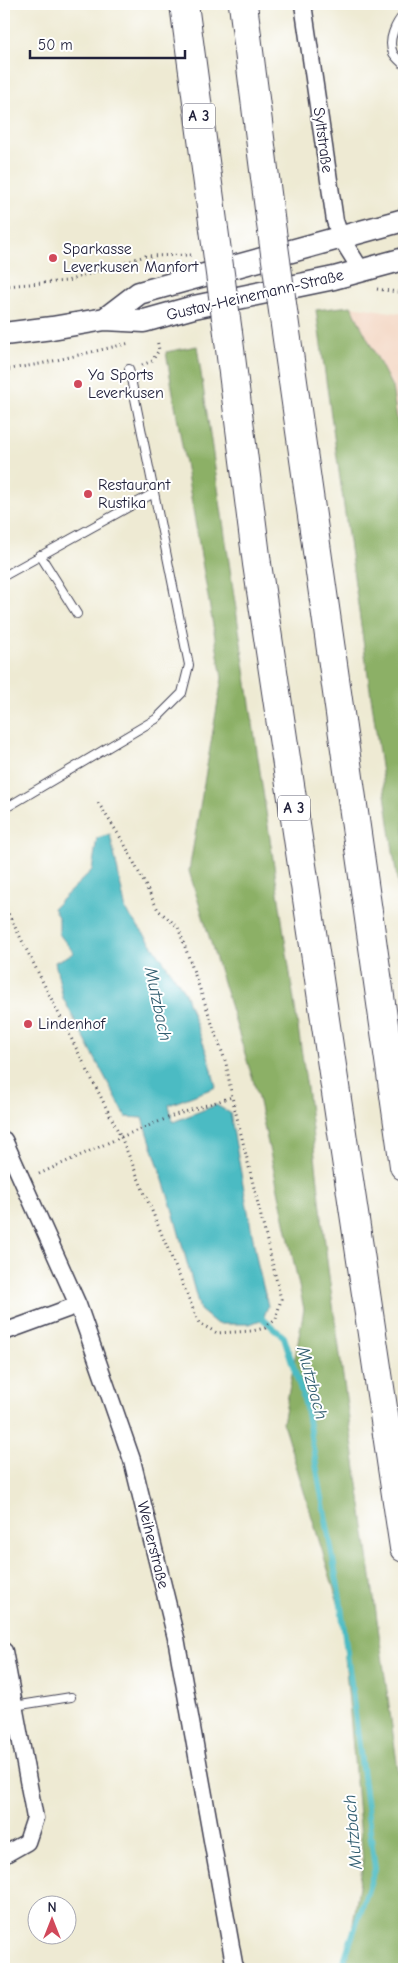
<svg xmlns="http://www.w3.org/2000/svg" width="408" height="1973" font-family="'Comic Neue',sans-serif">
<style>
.built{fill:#f3d4bf}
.forest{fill:#8cb066;stroke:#576950}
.water{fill:#4cbbc3;stroke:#376e7f}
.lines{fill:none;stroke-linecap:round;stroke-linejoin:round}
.stream{stroke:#4cbbc3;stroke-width:6}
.lane-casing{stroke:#414052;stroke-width:10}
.street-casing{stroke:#414052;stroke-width:19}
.secondary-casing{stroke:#414052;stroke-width:25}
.highway-casing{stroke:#414052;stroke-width:30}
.path{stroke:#414052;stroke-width:3;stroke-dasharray:1 4;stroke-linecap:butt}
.lane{stroke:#fff;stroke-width:8}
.street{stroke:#fff;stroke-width:16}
.secondary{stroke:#fff;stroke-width:22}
.highway{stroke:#fff;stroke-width:28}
.highway-bridge-casing{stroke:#414052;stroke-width:30;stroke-linecap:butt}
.highway-bridge{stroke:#fff;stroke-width:28}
.poi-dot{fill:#d1495b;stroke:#fff;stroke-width:2}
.labels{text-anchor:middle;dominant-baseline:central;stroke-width:4;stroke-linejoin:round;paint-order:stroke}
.shield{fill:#fff;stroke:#646476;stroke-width:1}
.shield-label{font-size:15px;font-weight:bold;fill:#22223b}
.street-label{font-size:16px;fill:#22223b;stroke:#fff}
.poi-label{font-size:16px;fill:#22223b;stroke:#fff;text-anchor:start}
.water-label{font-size:18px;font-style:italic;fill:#335f71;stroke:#fff}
</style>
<rect width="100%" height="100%" fill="#fff"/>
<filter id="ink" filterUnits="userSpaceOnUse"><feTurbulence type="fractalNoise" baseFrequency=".02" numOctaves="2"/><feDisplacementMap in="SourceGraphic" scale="10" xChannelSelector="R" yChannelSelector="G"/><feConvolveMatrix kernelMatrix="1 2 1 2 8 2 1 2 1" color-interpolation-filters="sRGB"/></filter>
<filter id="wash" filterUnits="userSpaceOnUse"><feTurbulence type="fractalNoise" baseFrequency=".0096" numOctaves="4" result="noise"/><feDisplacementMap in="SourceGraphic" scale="20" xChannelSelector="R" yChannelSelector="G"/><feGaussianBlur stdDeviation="1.12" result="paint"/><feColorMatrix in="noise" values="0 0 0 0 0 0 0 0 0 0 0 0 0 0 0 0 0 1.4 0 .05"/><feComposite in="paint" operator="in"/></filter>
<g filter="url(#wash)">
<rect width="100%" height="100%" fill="#eeead3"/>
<path class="built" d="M 351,306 L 404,314 L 404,464 L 392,387 Z"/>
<path class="forest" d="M 351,306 L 392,387 L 404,464 L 404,928 L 316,310 Z
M 197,346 L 308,1095 L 328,1269 L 400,1784 L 404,1846 L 404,1952 L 402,1969 L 346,1969 L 363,1861 L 341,1612 L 283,1423 L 304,1309 L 257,1093 L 189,871 L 222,678 L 166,352 Z"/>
<path class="water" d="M 110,834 L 126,911 L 151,943 L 184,991 L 209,1059 L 216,1087 L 169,1105 L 173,1122 L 216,1105 L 230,1113 L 258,1266 L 268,1306 L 263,1319 L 250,1324 L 217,1324 L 200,1310 L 172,1208 L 143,1118 L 126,1117 L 63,998 L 55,962 L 74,953 L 59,934 L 59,919 L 53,908 L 92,870 L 97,838 Z"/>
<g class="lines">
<path class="stream" d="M 259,1313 L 263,1319 L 284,1337 L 305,1403 L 340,1598 L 375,1869 L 341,1969"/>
</g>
</g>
<g filter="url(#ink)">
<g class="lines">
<g class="lane-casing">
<path id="lane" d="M 404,14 C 396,23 387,40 393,53 C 395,57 401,62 404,65
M 40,555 L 77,614
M 4,576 L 154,493
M 4,809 L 156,719 L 182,693 L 189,665 L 129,369
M 14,1706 L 71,1697"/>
</g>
<g class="street-casing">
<path id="street" d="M 303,4 L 335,221 L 341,238 L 361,270
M 4,1140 L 78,1305 L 132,1460 L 176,1638 L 235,1969
M 4,1332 L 78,1305
M 4,1651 L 35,1818 L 27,1842 L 4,1855"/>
</g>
<g class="secondary-casing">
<path id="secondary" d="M 105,319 L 139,293 L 404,220
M 4,334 L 52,328 L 105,319 L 144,321 L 194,307 L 334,278 L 404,259"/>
</g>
<g class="highway-casing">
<path id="highway" d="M 184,4 L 214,229
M 243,4 L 270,217
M 284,318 L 404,1166
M 228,333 L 257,564 L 404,1548"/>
</g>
<path class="path" d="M 4,286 L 67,281 L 145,256 L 191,255
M 377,289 L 404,293
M 142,365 L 152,361 L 159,350 L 157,339
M 4,370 L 40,364 L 130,343
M 4,905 L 121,1137 L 199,1323 L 217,1333 L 252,1331 L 265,1328 L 276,1319 L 281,1299 L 232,1097 L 226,1063 L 178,927 L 158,910 L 124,843 L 97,801
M 39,1174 L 121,1137 L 175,1115 L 232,1097"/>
<use href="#lane" class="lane"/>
<use href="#street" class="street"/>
<use href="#secondary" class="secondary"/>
<use href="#highway" class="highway"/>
<g class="highway-bridge-casing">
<path id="highway-bridge" d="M 270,217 L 284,318
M 214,229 L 228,333"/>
</g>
<use href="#highway-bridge" class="highway-bridge"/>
</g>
</g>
<g class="poi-dot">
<circle cx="53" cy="258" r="5"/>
<circle cx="78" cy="384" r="5"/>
<circle cx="88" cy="494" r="5"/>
<circle cx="28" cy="1024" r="5"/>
</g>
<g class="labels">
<g class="shield">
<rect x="183" y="103.5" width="32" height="25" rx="4"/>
<rect x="278" y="795.5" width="32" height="25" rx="4"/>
</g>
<g class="shield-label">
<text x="199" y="116">A 3</text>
<text x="294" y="808">A 3</text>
</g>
<g class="street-label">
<text transform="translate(323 140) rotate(82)">Syltstraße</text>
<text transform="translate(255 295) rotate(-13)">Gustav-Heinemann-Straße</text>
<text transform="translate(153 1545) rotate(76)">Weiherstraße</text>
</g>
<g class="poi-label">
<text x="63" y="249">Sparkasse<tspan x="63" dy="18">Leverkusen Manfort</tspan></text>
<text x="88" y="375">Ya Sports<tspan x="88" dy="18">Leverkusen</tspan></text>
<text x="98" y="485">Restaurant<tspan x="98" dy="18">Rustika</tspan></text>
<text x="38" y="1024">Lindenhof</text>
</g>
<g class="water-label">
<text transform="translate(158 1004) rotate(78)">Mutzbach</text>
<text transform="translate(312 1383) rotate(75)">Mutzbach</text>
<text transform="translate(353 1832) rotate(-95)">Mutzbach</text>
</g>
</g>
<rect width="408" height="1973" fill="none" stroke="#fff" stroke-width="20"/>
<g transform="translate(52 1920)"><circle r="24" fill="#ffffff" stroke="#a7a7b1"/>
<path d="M0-4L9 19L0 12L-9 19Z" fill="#d1495b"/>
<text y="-8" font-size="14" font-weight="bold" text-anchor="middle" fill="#22223b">N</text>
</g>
<path d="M30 50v8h155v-8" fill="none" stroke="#22223b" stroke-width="2.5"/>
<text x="38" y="50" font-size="15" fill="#22223b" stroke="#ffffff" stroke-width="4" paint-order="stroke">50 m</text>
</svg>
